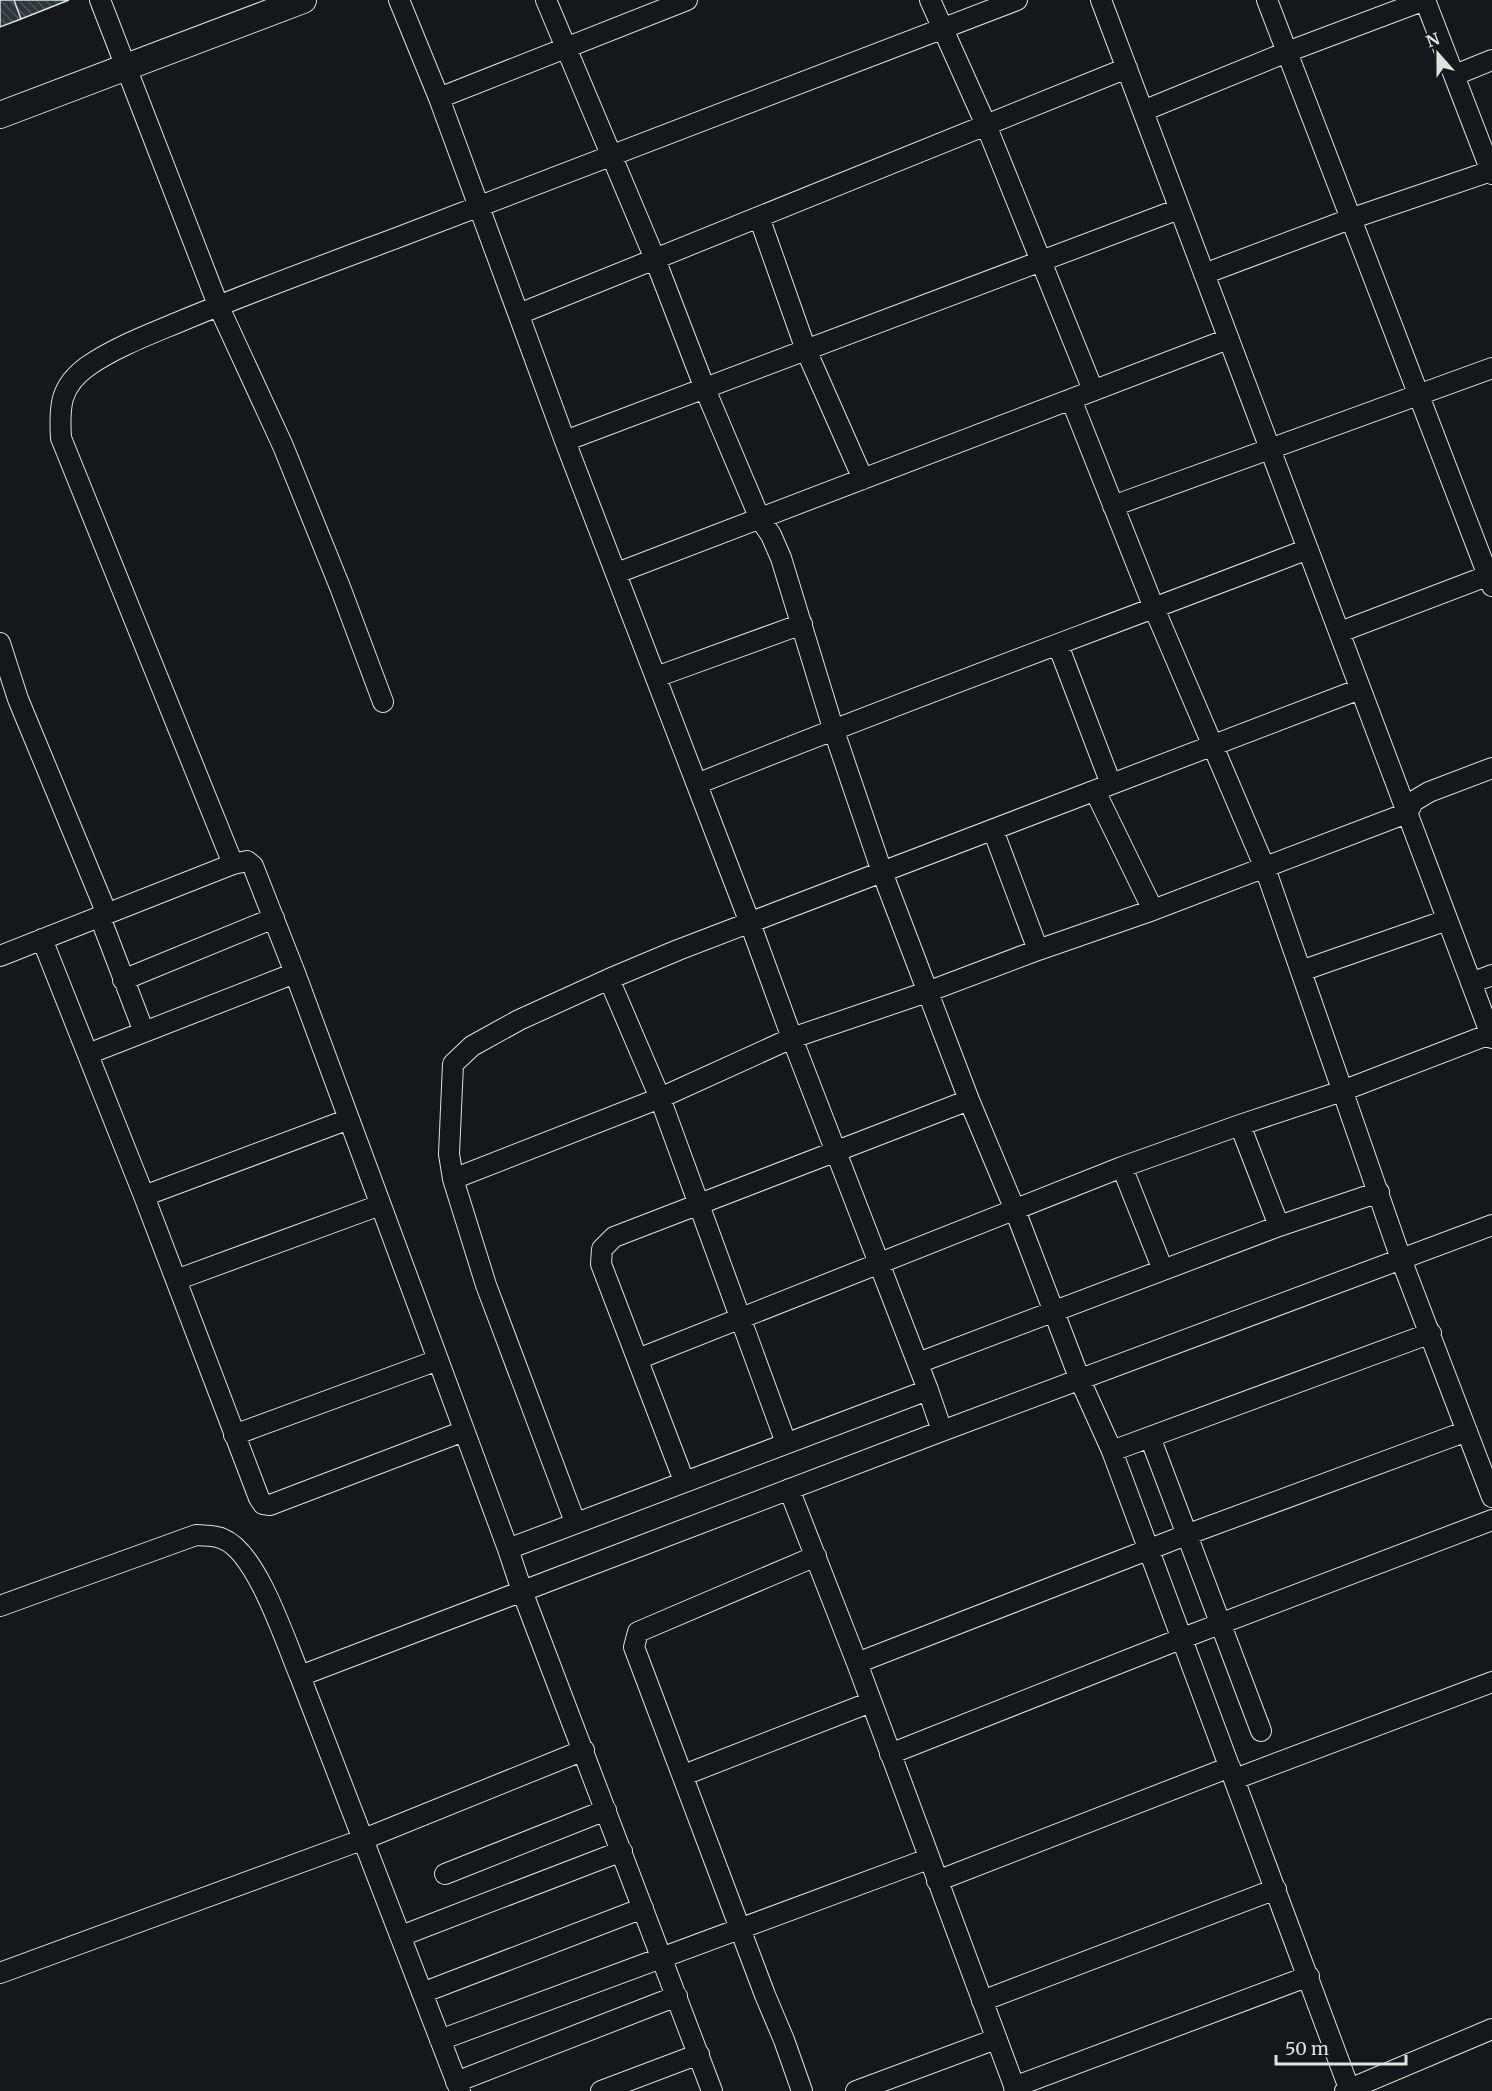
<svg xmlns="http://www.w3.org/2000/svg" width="1492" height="2091" font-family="Merriweather,serif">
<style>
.building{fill:url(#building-back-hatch);stroke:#d8e6dc;stroke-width:1.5}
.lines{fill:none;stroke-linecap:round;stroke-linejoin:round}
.minor-casing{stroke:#d8e6dc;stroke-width:22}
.major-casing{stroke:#d8e6dc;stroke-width:28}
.minor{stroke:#14181c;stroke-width:20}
.major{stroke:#14181c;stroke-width:26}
</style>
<defs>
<pattern id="building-back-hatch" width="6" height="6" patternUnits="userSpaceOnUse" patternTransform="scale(1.5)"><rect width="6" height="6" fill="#2c363c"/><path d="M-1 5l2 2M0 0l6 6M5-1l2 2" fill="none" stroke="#4a5358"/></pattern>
</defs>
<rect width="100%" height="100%" fill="#14181c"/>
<path class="building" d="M 0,0 L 14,0 L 21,19 L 0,27 Z
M 14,0 L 69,0 L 21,19 Z"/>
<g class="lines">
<g class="minor-casing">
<path id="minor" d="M 100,0 L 218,305 L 283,446 L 340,587 L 383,702
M 399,0 L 439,98 L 565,441 L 750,923 L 792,1038 L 928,1390 L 942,1431
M 546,0 L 655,259 L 705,389 L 760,519 L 771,535 L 781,558 L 833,728 L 882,872 L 969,1100 L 1015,1210 L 1080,1380 L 1112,1451 L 1350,2091
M 930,0 L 986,125 L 1093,390
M 1101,0 L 1492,1038
M 1267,0 L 1492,586
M 1425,0 L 1492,174
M 1455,75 L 1492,60
M 439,98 L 687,0
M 1143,111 L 1287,52 L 1425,0
M 759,217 L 806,350 L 863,479
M 1204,274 L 1350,219 L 1491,171
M 519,314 L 1127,68
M 1071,399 L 1154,608 L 1265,868 L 1401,1259 L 1492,1497
M 565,441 L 1179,209
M 1113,506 L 1492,368
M 617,573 L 1228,339
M 1340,632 L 1492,574
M 0,643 L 18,699 L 107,914
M 1058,645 L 1111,784
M 656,677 L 802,624
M 697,784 C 899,702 1104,628 1308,549
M 1095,791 L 1153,910
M 993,830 L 1038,950
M 233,864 L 61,438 C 59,406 60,386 88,366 C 117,346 153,333 186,319 C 256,290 327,264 399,237 C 605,159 811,80 1017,0
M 100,917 L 144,1032
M 42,939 L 144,1196 L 259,1498 L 263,1504 L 270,1505 L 464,1431
M 0,956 L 233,864 L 247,861 L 253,866 L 295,973 L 508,1549 L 522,1591 L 712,2091
M 1301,971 L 1447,920
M 609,979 L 660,1098 L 786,1443
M 123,980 L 274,918
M 1471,983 L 1492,975
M 88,1054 L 295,973
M 1240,1125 L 1279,1226
M 1122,1167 L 1163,1270
M 453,1179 L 660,1098 L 792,1038 L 927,992 L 1038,950 L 1153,910 L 1407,813 L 1414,801 L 1429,792 L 1492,768
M 144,1196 L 349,1119
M 176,1280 L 380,1205
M 638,1359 L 1122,1167 L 1240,1125 L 1342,1091 L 1490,1034
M 918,1363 L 1279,1226 L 1379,1192
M 234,1435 L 438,1360
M 1150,1437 L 1261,1731
M 1112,1451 L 1431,1333
M 684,1481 L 601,1264 L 602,1249 L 614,1237 L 969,1100
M 789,1489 L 857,1663 L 1016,2091
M 575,1522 L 486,1285 L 453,1179 L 449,1154 L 453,1064 L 472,1046 L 519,1020 L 609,979 L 678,950 L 1360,689
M 508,1549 L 928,1390
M 0,1606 L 196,1535 C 204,1536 215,1535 223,1539 C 257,1552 286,1643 300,1676 L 942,1431 L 1492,1225
M 857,1663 L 1186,1535 L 1467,1431
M 300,1676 L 460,2091
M 890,1754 L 1183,1638 L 1492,1520
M 684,1775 L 871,1702
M 1235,1779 L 1492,1682
M 445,1874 L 606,1810
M 937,1881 L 1230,1767
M 401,1936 L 622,1851
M 0,1973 L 364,1839 L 584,1750
M 422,1993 L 643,1908
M 982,2001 L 1276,1889
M 440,2040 L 928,1859
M 456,2082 L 677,1996
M 1014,2087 L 1309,1976
M 601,2091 L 699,2054
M 802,2091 L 784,2040 L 765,1995 L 634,1647 L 638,1632 L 816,1556
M 856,2091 L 996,2039
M 1345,2091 L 1492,2029"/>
</g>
<g class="major-casing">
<path id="major" d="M 0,115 L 303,0"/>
</g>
<use href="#minor" class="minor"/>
<use href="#major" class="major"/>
</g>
<g transform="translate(1438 54) rotate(339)" stroke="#14181c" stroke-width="4.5" paint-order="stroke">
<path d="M0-4.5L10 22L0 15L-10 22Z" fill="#d8e6dc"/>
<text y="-9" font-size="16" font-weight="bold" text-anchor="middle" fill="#d8e6dc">N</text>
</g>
<path d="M1276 2055v9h130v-9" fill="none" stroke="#d8e6dc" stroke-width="3"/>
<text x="1285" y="2055" font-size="18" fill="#d8e6dc" stroke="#14181c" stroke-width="4.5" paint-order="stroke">50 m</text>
</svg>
